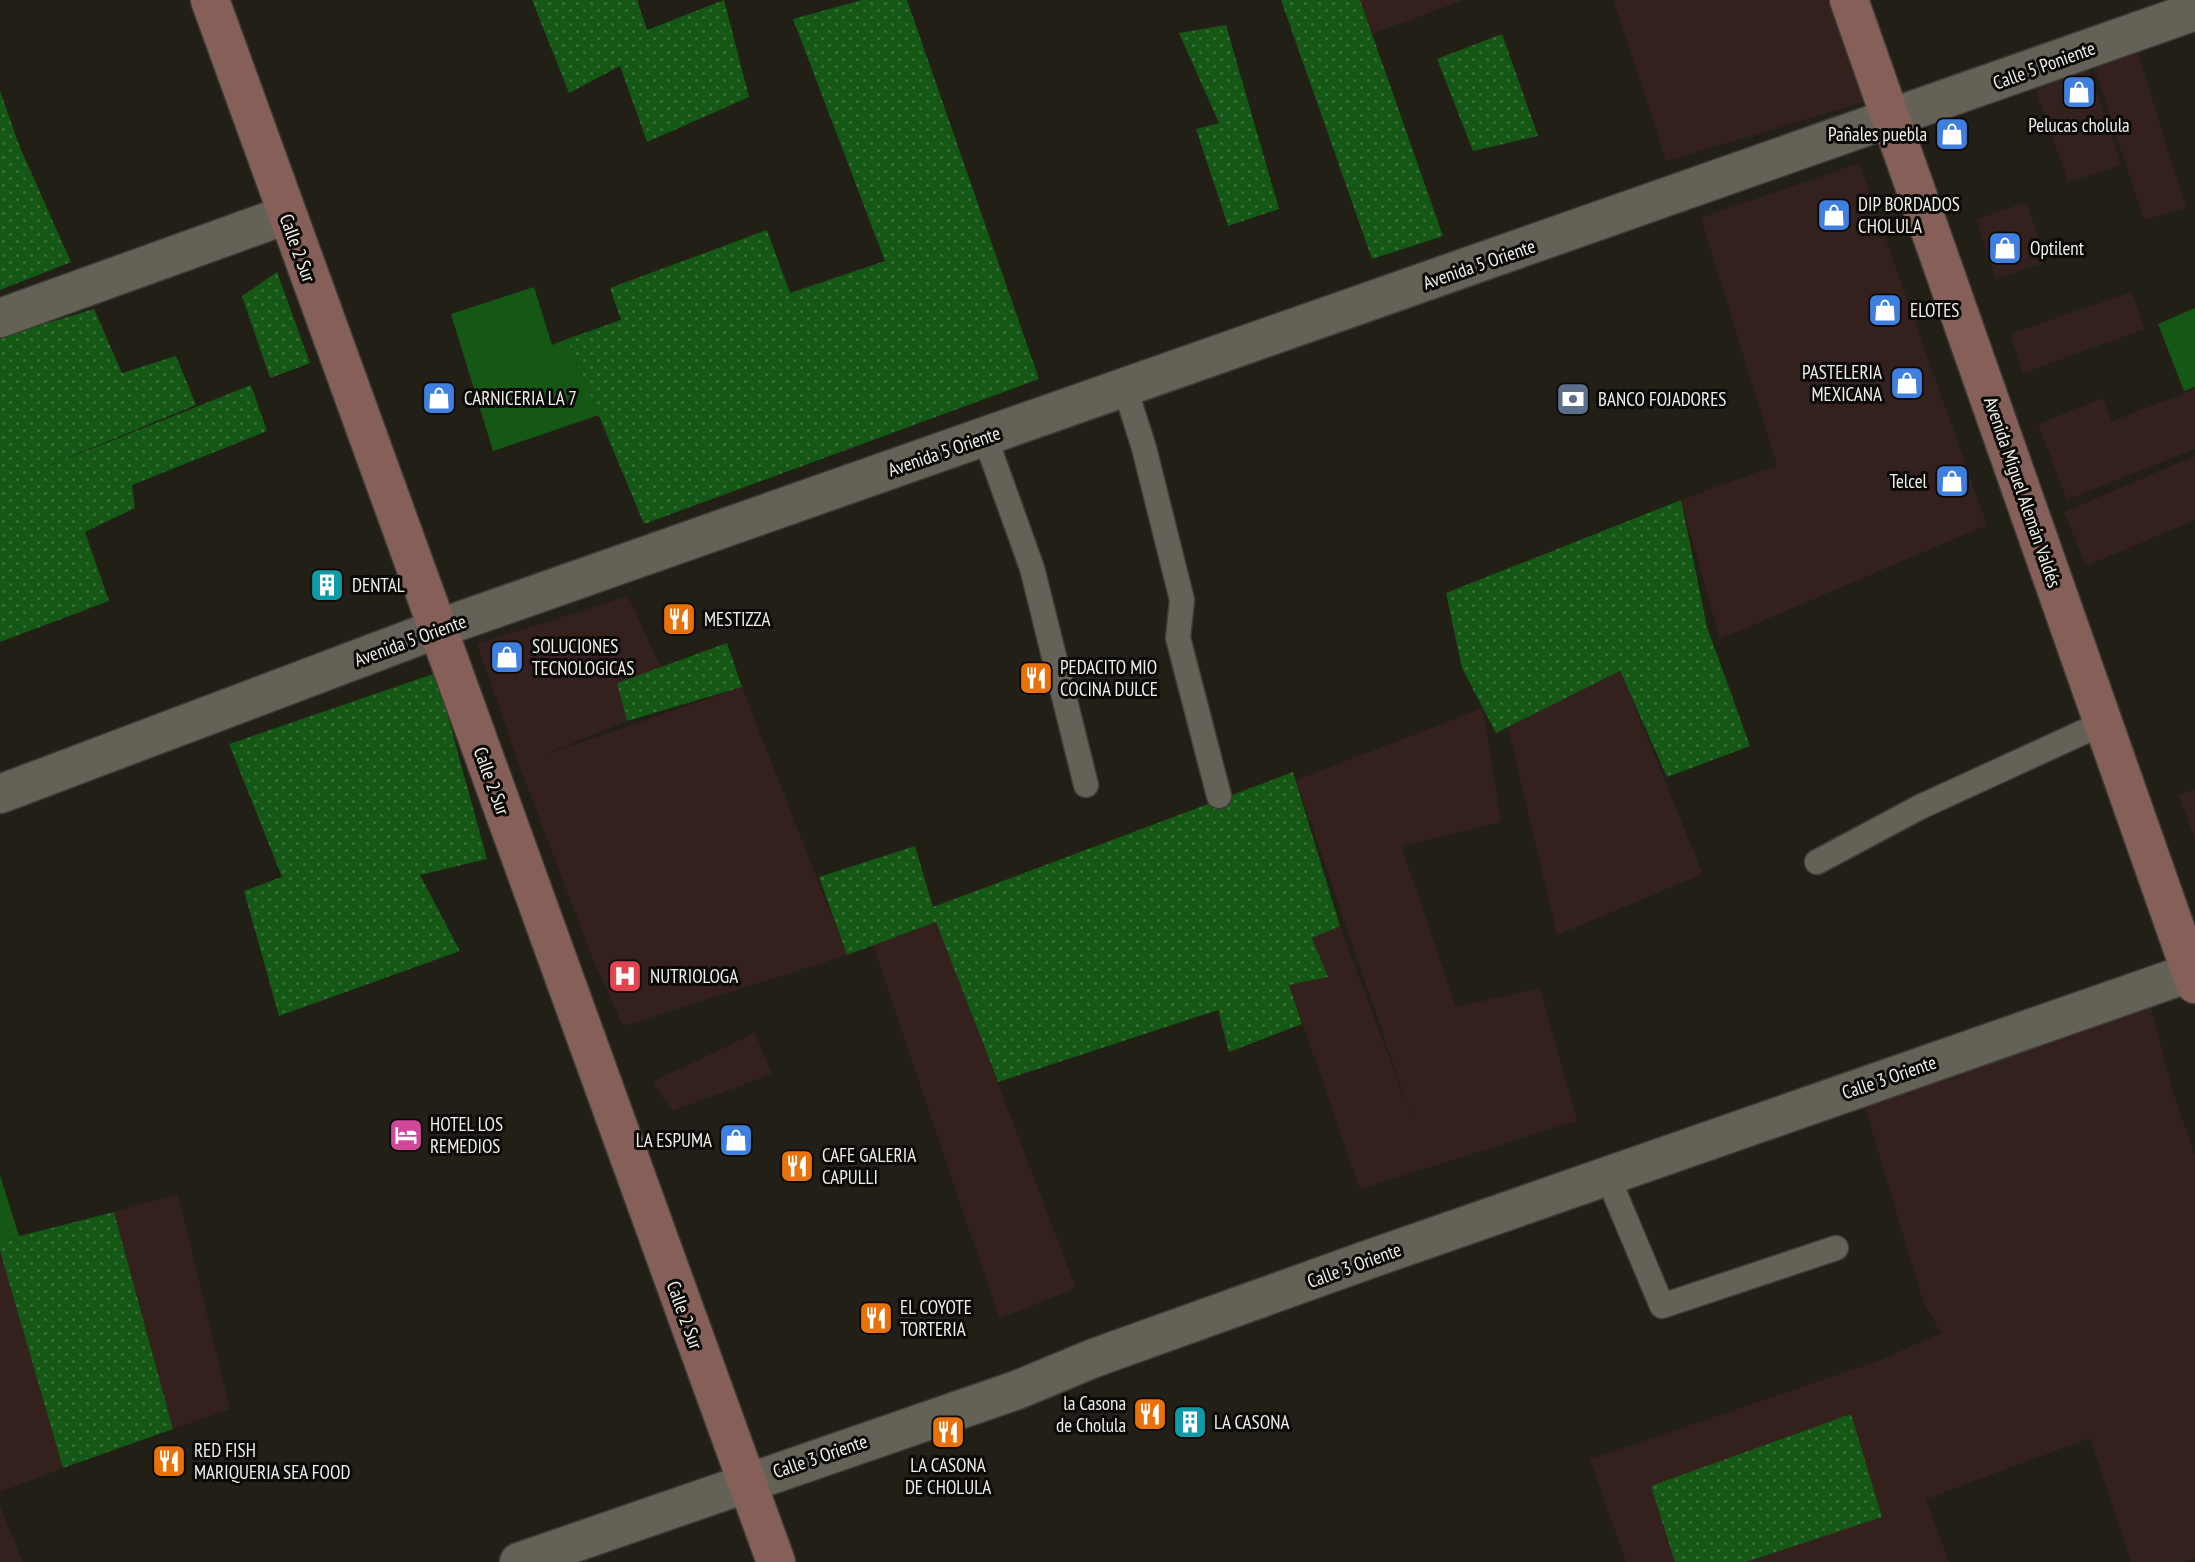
<svg xmlns="http://www.w3.org/2000/svg" width="2195" height="1562" font-family="'PT Sans Narrow',sans-serif">
<style>
.commercial{fill:#34211d}
.grass{fill:#155714}
.park{fill:url(#park-dots)}
.lines{fill:none;stroke-linecap:round;stroke-linejoin:round}
.lane-casing{stroke:#3e3c36;stroke-width:27}
.street-casing{stroke:#3e3c36;stroke-width:41}
.secondary-casing{stroke:#3e3c36;stroke-width:41}
.lane{stroke:#646257;stroke-width:24}
.street{stroke:#646257;stroke-width:38}
.secondary{stroke:#866058;stroke-width:38}
.labels{text-anchor:middle;dominant-baseline:central;stroke-width:6;stroke-linejoin:round;paint-order:stroke}
.street-label{font-size:19px;fill:#f1efe9;stroke:#0a0906}
.poi-label{font-size:19px;fill:#f1efe9;stroke:#0a0906;text-anchor:start}
</style>
<defs>
<pattern id="park-dots" width="8" height="8" patternUnits="userSpaceOnUse" patternTransform="scale(1.75)"><rect width="8" height="8" fill="#155714"/><path d="M2 2h.1M6 6h.1" fill="none" stroke="#386f36" stroke-width="1.8" stroke-linecap="round"/></pattern>
</defs>
<rect width="100%" height="100%" fill="#221f17"/>
<path class="commercial" d="M 1358,0 L 1464,0 L 1372,34 Z
M 1613,0 L 1833,0 L 1868,101 L 1666,161 Z
M 2134,40 L 2186,208 L 2144,220 L 2090,56 Z
M 2086,60 L 2121,165 L 2068,182 L 2032,79 Z
M 1859,163 L 1987,525 L 1720,639 L 1681,500 L 1777,465 L 1701,218 Z
M 2026,202 L 2047,262 L 1996,279 L 1976,220 Z
M 2132,292 L 2145,329 L 2023,373 L 2010,334 Z
M 2195,389 L 2195,449 L 2067,500 L 2038,424 L 2103,398 L 2112,421 Z
M 2195,456 L 2195,520 L 2086,566 L 2064,512 Z
M 628,596 L 661,668 L 617,683 L 627,721 L 538,757 L 742,687 L 847,955 L 623,1026 L 594,962 L 519,765 L 477,644 Z
M 1620,671 L 1703,874 L 1557,935 L 1508,727 Z
M 1483,708 L 1501,822 L 1401,846 L 1456,1007 L 1540,988 L 1577,1121 L 1360,1189 L 1289,985 L 1328,977 L 1312,938 L 1340,926 L 1414,1124 L 1296,780 Z
M 2195,789 L 2195,839 L 2178,795 Z
M 936,921 L 1076,1288 L 999,1319 L 873,945 Z
M 2146,988 L 2173,1092 L 2195,1155 L 2195,1558 L 2183,1562 L 2131,1562 L 2090,1438 L 1926,1499 L 1949,1562 L 1626,1562 L 1590,1459 L 1876,1362 L 1941,1333 L 1923,1301 L 1859,1088 Z
M 755,1033 L 772,1074 L 672,1111 L 652,1082 Z
M 178,1194 L 230,1409 L 173,1429 L 114,1212 Z
M 0,1251 L 63,1468 L 0,1492 Z
M 0,1506 L 23,1562 L 0,1562 Z"/>
<path class="grass" d="M 534,287 L 552,345 L 567,339 L 599,415 L 493,451 L 451,314 Z
M 2195,308 L 2195,387 L 2184,391 L 2158,324 Z
M 0,1175 L 19,1236 L 0,1241 Z"/>
<path class="park" d="M 532,0 L 637,0 L 647,30 L 724,0 L 749,97 L 647,142 L 620,66 L 569,93 Z
M 862,0 L 907,0 L 1039,379 L 644,524 L 567,339 L 621,320 L 610,288 L 767,230 L 790,293 L 885,261 L 793,19 Z
M 1281,0 L 1360,0 L 1443,236 L 1372,259 Z
M 1226,25 L 1279,209 L 1228,226 L 1196,129 L 1219,123 L 1179,33 Z
M 1502,34 L 1538,136 L 1473,151 L 1437,59 Z
M 0,91 L 19,145 L 71,262 L 0,290 Z
M 277,272 L 310,363 L 270,378 L 242,296 Z
M 94,309 L 122,373 L 176,356 L 196,405 L 33,472 L 251,385 L 267,431 L 132,485 L 135,508 L 85,532 L 109,601 L 0,642 L 0,337 Z
M 1681,500 L 1707,627 L 1750,746 L 1667,777 L 1620,671 L 1496,733 L 1462,668 L 1446,593 Z
M 727,643 L 742,687 L 627,721 L 617,683 Z
M 436,673 L 487,859 L 420,875 L 460,951 L 279,1016 L 244,891 L 282,877 L 229,744 Z
M 1293,772 L 1340,926 L 1312,938 L 1328,977 L 1289,985 L 1302,1024 L 1229,1052 L 1218,1010 L 998,1082 L 936,922 L 847,955 L 819,877 L 915,846 L 933,907 Z
M 114,1212 L 173,1429 L 63,1468 L 0,1251 L 0,1241 Z
M 1851,1414 L 1882,1517 L 1746,1562 L 1675,1562 L 1651,1486 Z"/>
<g class="lines">
<g class="lane-casing">
<path id="lane" d="M 1125,388 L 1144,448 L 1182,600 L 1178,638 L 1219,796
M 985,437 L 1032,568 L 1086,785
M 1817,862 L 1920,807 L 2103,723
M 1607,1175 L 1662,1306 L 1836,1248"/>
</g>
<g class="street-casing">
<path id="street" d="M 0,318 L 286,215
M 0,794 L 437,629 L 2195,11
M 519,1562 L 1017,1390 L 1094,1358 L 1367,1260 L 2195,971"/>
</g>
<g class="secondary-casing">
<path id="secondary" d="M 210,0 L 776,1562
M 1849,0 L 2195,984"/>
</g>
<use href="#lane" class="lane"/>
<use href="#street" class="street"/>
<use href="#secondary" class="secondary"/>
</g>
<defs>
<g id="shop-square" transform="scale(1.75)"><rect x="-9" y="-9" width="18" height="18" rx="4" fill="#3f7fe0" stroke="#0a0906"/><path d="M-5-2.5h2.3a2.7 3.5 0 0 1 5.4 0H5L5.5 6h-11ZM-1.5-2.5h3a1.5 2.3 0 0 0-3 0Z" fill="#fff"/></g>
<g id="bank-square" transform="scale(1.75)"><rect x="-9" y="-9" width="18" height="18" rx="4" fill="#5c6f8a" stroke="#0a0906"/><path d="M-6-4H6V4H-6ZM0-2.3a2.3 2.3 0 1 0 0 4.6a2.3 2.3 0 1 0 0-4.6Z" fill="#fff"/></g>
<g id="building-square" transform="scale(1.75)"><rect x="-9" y="-9" width="18" height="18" rx="4" fill="#0f9aa8" stroke="#0a0906"/><path d="M-4-6H4V6H1V3H-1V6H-4ZM-2.5-4.3h1.7v1.8h-1.7ZM.8-4.3h1.7v1.8H.8ZM-2.5-1h1.7V.8h-1.7ZM.8-1h1.7V.8H.8Z" fill="#fff"/></g>
<g id="restaurant-square" transform="scale(1.75)"><rect x="-9" y="-9" width="18" height="18" rx="4" fill="#e8710a" stroke="#0a0906"/><path d="M-5-6h1v4h1v-4h1v4h1v-4h1v5L-1.5 .5V6h-2V.5L-5-1ZM5-6V6H3V1.5H1.5Q1.5-4 5-6Z" fill="#fff"/></g>
<g id="hospital-square" transform="scale(1.75)"><rect x="-9" y="-9" width="18" height="18" rx="4" fill="#e0444e" stroke="#0a0906"/><path d="M-5-5h3v3.5h4V-5h3V5h-3V1.5h-4V5h-3Z" fill="#fff"/></g>
<g id="hotel-square" transform="scale(1.75)"><rect x="-9" y="-9" width="18" height="18" rx="4" fill="#d1479c" stroke="#0a0906"/><path d="M-6-4.5h1.5V1H6V5H4.5V3h-9V5H-6ZM-4 0a1.8 1.8 0 1 1 3.6 0ZM.5 0V-2.5h3Q6-2.5 6 0Z" fill="#fff"/></g>
</defs>
<g fill-rule="evenodd">
<use href="#shop-square" x="2079" y="92"/>
<use href="#shop-square" x="1952" y="134"/>
<use href="#shop-square" x="1834" y="215"/>
<use href="#shop-square" x="2005" y="248"/>
<use href="#shop-square" x="1885" y="310"/>
<use href="#shop-square" x="1907" y="383"/>
<use href="#shop-square" x="439" y="398"/>
<use href="#bank-square" x="1573" y="399"/>
<use href="#shop-square" x="1952" y="481"/>
<use href="#building-square" x="327" y="585"/>
<use href="#restaurant-square" x="679" y="619"/>
<use href="#shop-square" x="507" y="657"/>
<use href="#restaurant-square" x="1036" y="678"/>
<use href="#hospital-square" x="625" y="976"/>
<use href="#hotel-square" x="406" y="1135"/>
<use href="#shop-square" x="736" y="1140"/>
<use href="#restaurant-square" x="797" y="1166"/>
<use href="#restaurant-square" x="876" y="1318"/>
<use href="#restaurant-square" x="1150" y="1414"/>
<use href="#building-square" x="1190" y="1422"/>
<use href="#restaurant-square" x="948" y="1432"/>
<use href="#restaurant-square" x="169" y="1461"/>
</g>
<g class="labels">
<g class="street-label">
<text transform="translate(2044 65) rotate(-20)">Calle 5 Poniente</text>
<text transform="translate(298 248) rotate(70)">Calle 2 Sur</text>
<text transform="translate(1479 264) rotate(-19)">Avenida 5 Oriente</text>
<text transform="translate(944 451) rotate(-19)">Avenida 5 Oriente</text>
<text transform="translate(2023 492) rotate(71)">Avenida Miguel Alemán Valdés</text>
<text transform="translate(410 640) rotate(-20)">Avenida 5 Oriente</text>
<text transform="translate(492 781) rotate(70)">Calle 2 Sur</text>
<text transform="translate(1889 1077) rotate(-19)">Calle 3 Oriente</text>
<text transform="translate(1354 1265) rotate(-20)">Calle 3 Oriente</text>
<text transform="translate(685 1315) rotate(70)">Calle 2 Sur</text>
<text transform="translate(820 1456) rotate(-19)">Calle 3 Oriente</text>
</g>
<g class="poi-label">
<text x="2079" y="125" text-anchor="middle">Pelucas cholula</text>
<text x="1927" y="134" text-anchor="end">Pañales puebla</text>
<text x="1858" y="204">DIP BORDADOS<tspan x="1858" dy="22">CHOLULA</tspan></text>
<text x="2030" y="248">Optilent</text>
<text x="1910" y="310">ELOTES</text>
<text x="1882" y="372" text-anchor="end">PASTELERIA<tspan x="1882" dy="22">MEXICANA</tspan></text>
<text x="464" y="398">CARNICERIA LA 7</text>
<text x="1598" y="399">BANCO FOJADORES</text>
<text x="1927" y="481" text-anchor="end">Telcel</text>
<text x="352" y="585">DENTAL</text>
<text x="704" y="619">MESTIZZA</text>
<text x="532" y="646">SOLUCIONES<tspan x="532" dy="22">TECNOLOGICAS</tspan></text>
<text x="1060" y="667">PEDACITO MIO<tspan x="1060" dy="22">COCINA DULCE</tspan></text>
<text x="650" y="976">NUTRIOLOGA</text>
<text x="430" y="1124">HOTEL LOS<tspan x="430" dy="22">REMEDIOS</tspan></text>
<text x="712" y="1140" text-anchor="end">LA ESPUMA</text>
<text x="822" y="1155">CAFE GALERIA<tspan x="822" dy="22">CAPULLI</tspan></text>
<text x="900" y="1307">EL COYOTE<tspan x="900" dy="22">TORTERIA</tspan></text>
<text x="1126" y="1403" text-anchor="end">la Casona<tspan x="1126" dy="22">de Cholula</tspan></text>
<text x="1214" y="1422">LA CASONA</text>
<text x="194" y="1450">RED FISH<tspan x="194" dy="22">MARIQUERIA SEA FOOD</tspan></text>
<text x="948" y="1465" text-anchor="middle">LA CASONA<tspan x="948" dy="22">DE CHOLULA</tspan></text>
</g>
</g>
</svg>
